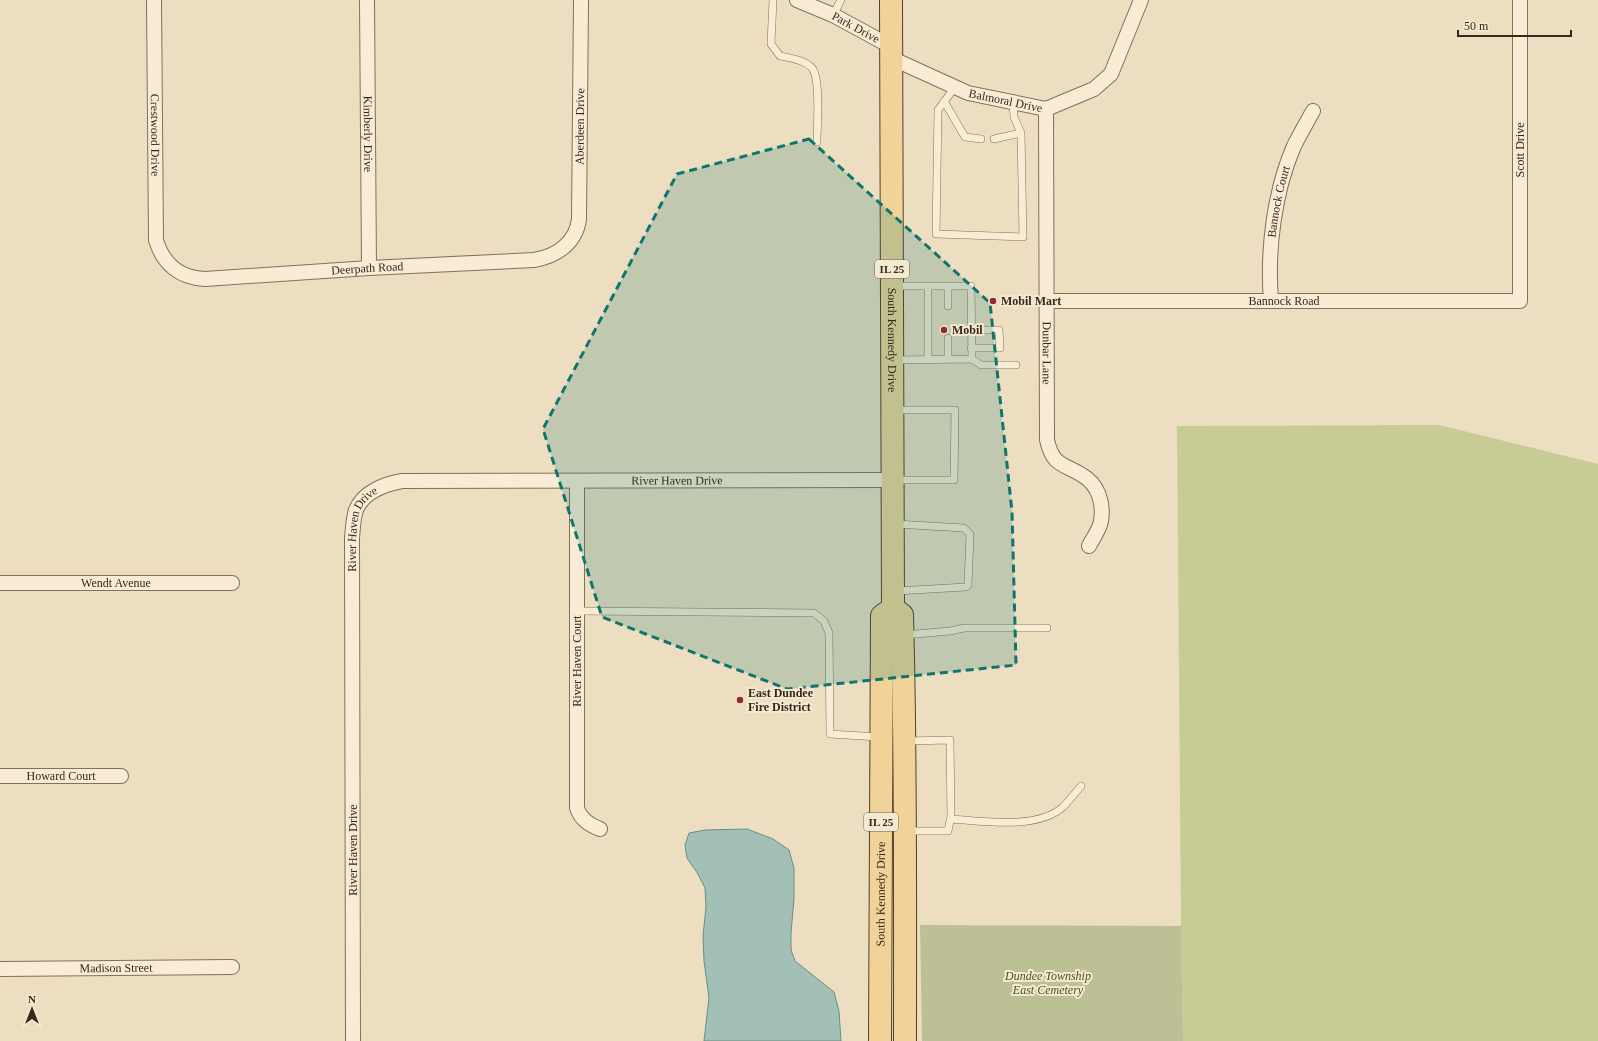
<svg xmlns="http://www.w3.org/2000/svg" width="1598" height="1041" font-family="'Times New Roman',serif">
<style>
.green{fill:#c7cb95}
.cemetery{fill:#bcc094}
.water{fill:#a3c0b6;stroke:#6b8d83}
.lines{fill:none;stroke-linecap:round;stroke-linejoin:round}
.service-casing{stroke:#866f59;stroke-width:8}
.minor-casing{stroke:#866f59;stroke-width:16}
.primary-casing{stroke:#543e2d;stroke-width:24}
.service{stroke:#f8ecd4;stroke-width:7}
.minor{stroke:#f8ecd4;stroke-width:14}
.primary{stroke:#f1d298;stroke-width:22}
.marked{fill:#0f766e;fill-opacity:0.2;stroke:#0f766e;stroke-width:3;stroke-dasharray:8 5;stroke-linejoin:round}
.poi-dot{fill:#95292e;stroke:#f5e9d0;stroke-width:1.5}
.labels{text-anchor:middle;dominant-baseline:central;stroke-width:4;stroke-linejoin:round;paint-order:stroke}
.shield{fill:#f5e9d0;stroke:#6f6253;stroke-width:1}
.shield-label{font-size:11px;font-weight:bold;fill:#36281d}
.street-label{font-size:12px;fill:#36281d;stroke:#f5e9d0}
.poi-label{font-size:12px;font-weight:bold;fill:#36281d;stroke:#f5e9d0;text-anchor:start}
.park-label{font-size:12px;font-style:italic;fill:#495224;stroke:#f5e9d0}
</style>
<rect width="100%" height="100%" fill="#eddec1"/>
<path class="green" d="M 1439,425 L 1598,464 L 1598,1041 L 1183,1041 L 1181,926 L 1177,426 Z"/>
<path class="cemetery" d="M 920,925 L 1181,926 L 1183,1041 L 922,1041 Z"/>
<path class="water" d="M 747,829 L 773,839 L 789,850 L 794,868 L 794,899 L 791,933 L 791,950 L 795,961 L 834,992 L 839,1011 L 841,1041 L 704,1041 L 709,998 L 704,961 L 703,936 L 706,907 L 705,888 L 698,874 L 687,858 L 685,845 L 689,833 L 705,830 Z"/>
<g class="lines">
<g class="service-casing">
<path id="service" d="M 773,0 L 771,44 L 780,56 C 790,58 805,60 812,68 C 821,78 817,127 817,142
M 833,15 L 841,0
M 955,87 L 938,110 L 936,234 L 1023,237 L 1021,133 L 1014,117 L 1013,102
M 944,101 L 965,137 L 981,139
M 994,139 L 1021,133
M 895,286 L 971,286 L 972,359 L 895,360
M 928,286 L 928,359
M 948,286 L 948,306
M 971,330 L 999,330 L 1000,348 L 971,348
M 948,338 L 948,359
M 972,359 L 981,365 L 1016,365
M 894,480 L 954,480 L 955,410 L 895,410
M 895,524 L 964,528 L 970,534 L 968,585 L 966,587 L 896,591
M 577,611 L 814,613 L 824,621 L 829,633 L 830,734 L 879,737
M 905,635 L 950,631 L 964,628 L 1047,628
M 906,741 L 950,740 L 951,816 L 948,831 L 907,831
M 951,819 C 983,821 1037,830 1063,807 C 1069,801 1075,793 1081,786"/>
</g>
<g class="minor-casing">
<g id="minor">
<path id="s1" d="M 154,0 L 156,240 C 163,264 180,278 205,279 L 369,268 L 534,260 C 557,256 576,243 579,219 L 581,0"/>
<path id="s2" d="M 367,0 L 369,268"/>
<path id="s3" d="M 797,0 L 833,15 L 892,47"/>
<path id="s4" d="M 891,58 L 968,93 L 1046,109 L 1094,89 L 1111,74 L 1141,0"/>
<path id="s5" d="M 1046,109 L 1047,440 C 1053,466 1062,463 1082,475 C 1098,484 1104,503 1101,521 C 1100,529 1093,538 1089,546"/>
<path id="s6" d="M 1271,300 C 1267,251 1274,192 1294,146 C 1300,134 1307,122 1313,111"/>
<path id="s7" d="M 1047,301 L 1520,301 L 1520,0"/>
<path d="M 577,481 L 577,808 C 581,820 590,825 600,829"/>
<path id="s8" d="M 0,583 L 232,583"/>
<path id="s9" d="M 0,776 L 121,776"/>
<path id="s10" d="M 0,969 L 232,967"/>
<path id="s11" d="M 353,1041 L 352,538 C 353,529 353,519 356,510 C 363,492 385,484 402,481 L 893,480"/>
</g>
</g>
<g class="primary-casing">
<g id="primary">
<path id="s12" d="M 891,0 L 893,608"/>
<path d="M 893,608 L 902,615 C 906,757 905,899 905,1041"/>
<path id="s13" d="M 880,1041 L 882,616 L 893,608"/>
</g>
</g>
<use href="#service" class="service"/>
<use href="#minor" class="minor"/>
<use href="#primary" class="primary"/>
</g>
<path class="marked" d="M 809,139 L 990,303 L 1012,512 L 1016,665 L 787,689 L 602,617 L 543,429 L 677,174 Z"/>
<g class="poi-dot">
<circle cx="993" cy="301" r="4"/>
<circle cx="944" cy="330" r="4"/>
<circle cx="740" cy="700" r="4"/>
</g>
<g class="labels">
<g class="shield">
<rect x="875" y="260" width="34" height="18" rx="3"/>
<rect x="864" y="813" width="34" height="18" rx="3"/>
</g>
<g class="shield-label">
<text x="892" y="269">IL 25</text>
<text x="881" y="822">IL 25</text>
</g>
<g class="street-label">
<text stroke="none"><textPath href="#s3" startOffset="65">Park Drive</textPath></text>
<text stroke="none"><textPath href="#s4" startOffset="123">Balmoral Drive</textPath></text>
<text stroke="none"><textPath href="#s1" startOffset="795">Aberdeen Drive</textPath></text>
<text stroke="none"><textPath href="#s2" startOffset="134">Kimberly Drive</textPath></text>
<text stroke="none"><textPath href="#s1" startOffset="135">Crestwood Drive</textPath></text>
<text transform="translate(1520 150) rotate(-90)">Scott Drive</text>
<text stroke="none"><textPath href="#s6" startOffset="99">Bannock Court</textPath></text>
<text stroke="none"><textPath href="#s1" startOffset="470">Deerpath Road</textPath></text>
<text stroke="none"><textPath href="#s7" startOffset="237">Bannock Road</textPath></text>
<text stroke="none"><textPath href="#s12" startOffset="340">South Kennedy Drive</textPath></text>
<text stroke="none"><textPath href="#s5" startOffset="244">Dunbar Lane</textPath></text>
<text stroke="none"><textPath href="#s11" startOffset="863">River Haven Drive</textPath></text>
<text stroke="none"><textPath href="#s11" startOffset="515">River Haven Drive</textPath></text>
<text stroke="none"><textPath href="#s8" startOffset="116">Wendt Avenue</textPath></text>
<text transform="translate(577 661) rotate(-90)">River Haven Court</text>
<text stroke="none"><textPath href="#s9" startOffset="61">Howard Court</textPath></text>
<text transform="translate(353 850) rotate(-90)">River Haven Drive</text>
<text stroke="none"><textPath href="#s13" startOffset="147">South Kennedy Drive</textPath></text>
<text stroke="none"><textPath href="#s10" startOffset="116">Madison Street</textPath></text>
</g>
<g class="poi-label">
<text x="1001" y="301">Mobil Mart</text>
<text x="952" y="330">Mobil</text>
<text x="748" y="693">East Dundee<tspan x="748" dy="14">Fire District</tspan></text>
</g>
<g class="park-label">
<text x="1048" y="976">Dundee Township<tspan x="1048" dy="14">East Cemetery</tspan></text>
</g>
</g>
<g transform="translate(32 1009)" stroke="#f5e9d0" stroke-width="3" paint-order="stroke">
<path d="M0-3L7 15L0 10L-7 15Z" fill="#36281d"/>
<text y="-6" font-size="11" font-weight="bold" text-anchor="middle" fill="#36281d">N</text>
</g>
<path d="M1458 30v6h113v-6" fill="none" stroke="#36281d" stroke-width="2"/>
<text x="1464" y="30" font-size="12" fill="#36281d" stroke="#f5e9d0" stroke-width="3" paint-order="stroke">50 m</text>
</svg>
